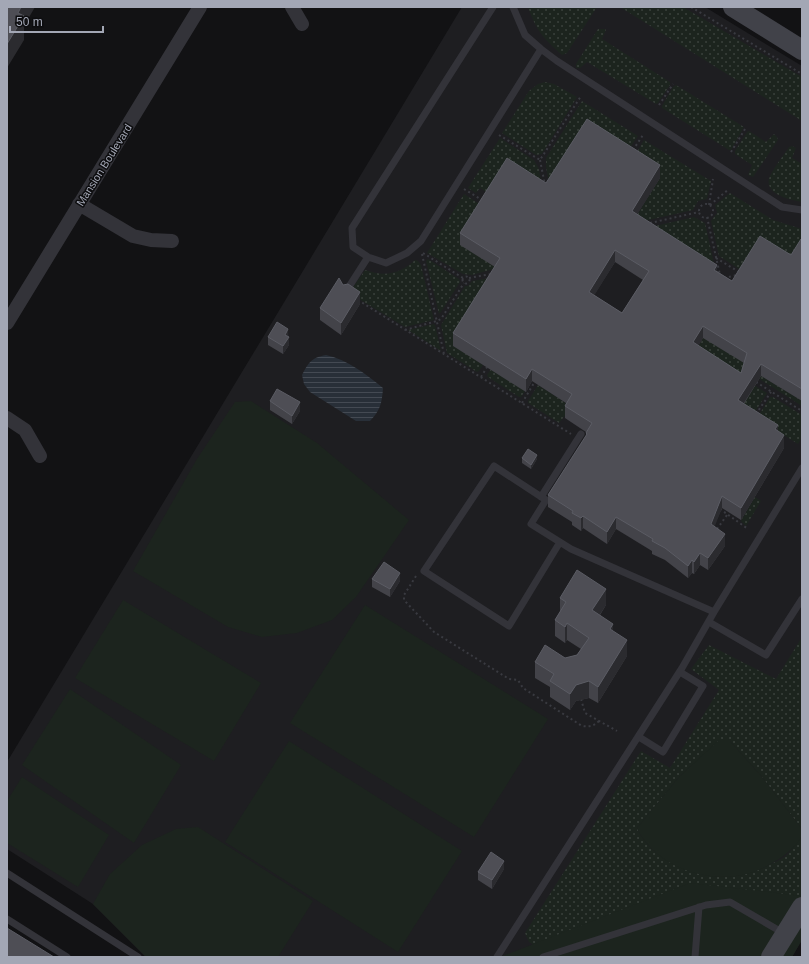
<svg xmlns="http://www.w3.org/2000/svg" width="809" height="964" font-family="Helvetica,sans-serif">
<style>
.built{fill:#1e1e21}
.grass{fill:url(#grass-dots)}
.garden{fill:#1c241e}
.water{fill:url(#water-rules)}
.lines{fill:none;stroke-linecap:round;stroke-linejoin:round}
.path{stroke:#393a40;stroke-width:2;stroke-dasharray:2 3;stroke-linecap:butt}
.lane{stroke:#333339;stroke-width:7}
.street{stroke:#333339;stroke-width:14}
.secondary{stroke:#414249;stroke-width:20}
.wall{fill:#434349;fill-rule:evenodd}
.shaded-wall{fill:#2b2b2f}
.building{fill:#4e4e55;stroke:#5b5c64;fill-rule:evenodd}
.labels{text-anchor:middle;dominant-baseline:central;stroke-width:3;stroke-linejoin:round;paint-order:stroke}
.street-label{font-size:11px;fill:#a3a7b5;stroke:#0d0d0f}
</style>
<defs>
<pattern id="grass-dots" width="8" height="8" patternUnits="userSpaceOnUse"><rect width="8" height="8" fill="#1c241e"/><path d="M2 2h.1M6 6h.1" fill="none" stroke="#3a413c" stroke-width="1.8" stroke-linecap="round"/></pattern>
<pattern id="water-rules" width="6" height="5" patternUnits="userSpaceOnUse"><rect width="6" height="5" fill="#282f38"/><path d="M0 2.5h6" fill="none" stroke="#444a53"/></pattern>
</defs>
<rect width="100%" height="100%" fill="#121214"/>
<path class="built" d="M 462,7 L 705,7 L 802,66 L 802,940 L 792,957 L 146,957 L 93,904 L 7,849 L 7,762 Z"/>
<path class="grass" d="M 528,7 L 597,7 L 567,53 L 562,55 C 543,38 537,32 528,7 Z
M 620,7 L 683,7 L 802,77 L 802,121 Z
M 598,29 L 605,29 L 606,30 L 602,39 L 670,82 L 670,85 L 658,103 L 656,104 L 587,62 L 580,68 L 576,68 L 576,64 Z
M 545,82 L 554,84 L 577,97 L 542,154 L 536,155 L 502,133 L 529,91 L 538,84 Z
M 676,85 L 744,127 L 731,150 L 729,150 L 662,108 L 662,106 L 673,87 Z
M 582,101 L 638,136 L 625,155 L 550,188 L 546,167 L 546,158 Z
M 749,131 L 766,142 L 774,134 L 777,137 L 778,140 L 753,177 L 748,175 L 752,165 L 735,154 L 735,151 L 747,132 Z
M 500,138 L 534,160 L 539,169 L 543,193 L 486,192 L 480,188 L 476,193 L 468,188 Z
M 644,140 L 711,181 L 707,199 L 698,201 L 693,210 L 631,224 L 660,178 L 637,152 Z
M 792,146 L 796,148 L 792,158 L 802,164 L 802,202 C 790,200 762,194 770,176 C 775,166 783,156 789,147 Z
M 730,193 L 773,220 L 802,229 L 802,252 L 791,268 L 745,273 L 719,256 L 711,221 L 717,213 L 715,205 Z
M 464,194 L 484,207 L 497,268 L 472,275 L 463,274 L 427,253 Z
M 694,217 L 705,223 L 717,277 L 655,226 Z
M 428,259 L 459,279 L 460,282 L 441,312 L 439,314 L 426,261 Z
M 415,260 L 418,261 L 421,265 L 434,320 L 405,327 L 349,293 L 365,270 C 385,277 400,274 415,260 Z
M 496,277 L 453,345 L 483,365 L 479,371 L 477,372 L 447,353 L 441,325 L 465,286 L 468,286 L 472,281 Z
M 434,324 L 435,325 L 441,351 L 408,330 Z
M 707,332 L 747,365 L 747,367 L 802,401 L 802,406 L 745,370 L 737,383 L 693,355 Z
M 491,369 L 525,391 L 521,397 L 519,397 L 488,377 L 487,375 Z
M 538,385 L 572,407 L 559,423 L 528,403 L 528,401 Z
M 754,385 L 767,393 L 750,420 L 738,412 Z
M 770,397 L 773,397 L 802,415 L 802,437 L 798,444 L 757,418 Z
M 755,497 L 761,501 L 746,526 L 741,521 Z
M 802,637 L 802,829 L 762,777 L 730,741 L 719,741 L 679,777 L 637,828 C 639,833 642,837 645,841 C 650,849 658,854 666,859 C 696,879 732,882 765,867 C 772,863 781,860 787,855 C 792,849 797,841 802,835 L 802,894 L 789,912 L 535,946 L 529,942 L 525,933 L 641,751 L 670,768 L 719,690 L 691,669 L 709,645 L 776,679 Z"/>
<path class="garden" d="M 251,401 L 317,443 L 409,520 L 356,597 L 332,620 L 297,633 L 262,637 L 228,627 L 133,571 L 197,459 L 235,402 Z
M 123,600 L 261,683 L 214,761 L 75,678 Z
M 365,605 L 548,719 L 474,837 L 290,723 Z
M 70,689 L 181,765 L 134,843 L 22,765 Z
M 289,741 L 462,851 L 398,952 L 225,842 Z
M 718,741 L 730,741 L 762,777 L 802,829 C 802,831 803,833 802,835 C 800,842 785,856 779,859 C 768,866 755,873 742,875 C 709,882 666,869 645,841 C 642,837 639,833 637,828 L 679,777 Z
M 22,777 L 109,835 L 78,887 L 7,843 L 7,801 Z
M 198,827 L 313,901 L 278,957 L 146,957 L 93,904 L 110,874 L 142,845 L 176,829 Z
M 690,883 L 802,896 L 802,940 L 792,957 L 500,957 Z"/>
<path class="water" d="M 326,355 C 348,360 366,374 383,388 C 382,403 380,411 370,421 L 356,421 L 310,392 L 304,384 L 302,375 C 309,362 311,358 326,355 Z"/>
<g class="lines">
<path class="path" d="M 691,7 L 802,74
M 659,105 L 673,84
M 499,135 L 540,160 L 581,96
M 633,150 L 643,135
M 731,152 L 745,129
M 540,160 L 545,185
M 464,189 L 482,200
M699 211a7 7 0 1 1 14 0a7 7 0 1 1-14 0Z
M 709,205 L 713,179
M 710,205 L 729,189
M 707,217 L 720,275
M 650,223 L 699,212
M 423,253 L 463,278
M 422,254 L 444,354
M 716,258 L 739,272
M462.5 280a3.5 3.5 0 1 1 7 0a3.5 3.5 0 1 1-7 0Z
M 469,278 L 491,274
M 724,278 L 737,275
M 358,300 L 571,434
M 405,330 L 437,321 L 441,319 L 464,283
M 481,377 L 487,367
M 756,382 L 802,411
M 522,403 L 534,383
M 756,414 L 771,392
M 720,509 L 748,529
M 717,529 L 727,515
M 416,576 L 404,595 L 404,600 L 434,632 L 509,679 L 518,680 L 523,688 L 582,726 C 590,727 594,726 599,721
M 581,699 L 585,713 L 617,731"/>
<path class="lane" d="M 493,7 L 352,228 L 353,247 L 368,257 L 386,263 L 407,253 L 421,241 L 541,49
M 513,7 L 525,35 L 541,49 L 557,61 L 782,207 L 802,210
M 345,293 L 368,257
M 541,497 L 581,434
M 560,542 L 509,626 L 424,571 L 494,466 L 546,500 L 531,524 L 571,549 L 714,612
M 709,622 L 766,655 L 802,599
M 639,737 L 663,752 L 703,686 L 680,672
M 7,873 L 138,957
M 7,919 L 67,957
M 497,957 L 682,668 L 714,612 L 802,468
M 543,957 L 706,905 L 730,902 L 785,934
M 695,957 L 699,907"/>
<path class="street" d="M 292,7 L 302,24
M 79,204 L 133,236 L 151,240 L 172,241
M 7,323 L 200,7
M 7,418 L 25,430 L 40,456"/>
<path class="secondary" d="M 733,7 L 802,50
M 771,957 L 802,907"/>
</g>
<path class="wall" d="M 660,178 L 637,214 L 717,271 L 732,281 L 791,255 L 802,239 L 802,401 L 761,376 L 744,404 L 778,431 L 784,448 L 741,520 L 722,508 L 714,526 L 725,546 L 708,570 L 700,565 L 694,574 L 692,573 L 688,578 L 665,560 L 652,554 L 652,551 L 616,529 L 607,544 L 583,528 L 581,531 L 572,525 L 572,522 L 548,507 L 548,495 L 586,436 L 586,432 L 565,418 L 565,406 L 566,403 L 532,381 L 526,392 L 453,346 L 453,333 L 495,267 L 460,245 L 460,233 L 546,183 ZM 615,262 L 643,280 L 622,313 L 594,295 ZM 703,338 L 744,363 L 741,373 L 698,346 Z
M 343,285 L 360,304 L 341,335 L 320,320 L 320,308 Z
M 268,337 L 288,337 L 289,345 L 283,354 L 268,345 Z
M 270,401 L 300,411 L 292,424 L 270,410 Z
M 522,458 L 537,459 L 531,469 L 522,463 Z
M 372,579 L 400,581 L 390,597 L 372,587 Z
M 560,598 L 606,605 L 600,615 L 613,631 L 627,656 L 598,703 L 589,698 L 576,701 L 570,710 L 550,697 L 550,687 L 535,678 L 535,662 L 565,658 L 577,655 L 581,649 L 567,640 L 565,643 L 555,636 L 555,620 L 560,612 Z
M 504,869 L 492,889 L 478,880 L 478,872 Z"/>
<path class="shaded-wall" d="M 21,7 L 35,7 L 24,26 L 24,40 L 7,68 L 7,44 L 18,13 Z
M 660,165 L 660,178 L 632,223 L 632,211 Z
M 615,250 L 615,262 L 589,304 L 589,292 Z
M 717,265 L 717,277 L 714,270 Z
M 360,292 L 360,304 L 341,335 L 341,323 Z
M 703,326 L 703,338 L 693,355 L 693,342 Z
M 288,329 L 289,345 L 283,354 L 283,346 L 285,335 Z
M 761,364 L 761,376 L 738,412 L 738,400 Z
M 532,369 L 532,381 L 526,392 L 526,379 Z
M 300,402 L 300,411 L 292,424 L 292,416 Z
M 778,425 L 778,437 L 775,429 Z
M 784,435 L 784,448 L 741,520 L 741,508 Z
M 537,455 L 537,459 L 531,469 L 531,465 Z
M 722,496 L 722,508 L 711,536 L 711,524 Z
M 583,516 L 583,528 L 581,531 L 581,518 Z
M 616,517 L 616,529 L 607,544 L 607,532 Z
M 725,534 L 725,546 L 708,570 L 708,558 Z
M 700,553 L 700,565 L 694,574 L 694,562 Z
M 692,560 L 692,573 L 688,578 L 688,566 Z
M 400,573 L 400,581 L 390,597 L 390,589 Z
M 606,589 L 606,605 L 592,626 L 592,610 Z
M 567,623 L 567,640 L 565,643 L 565,627 Z
M 613,624 L 613,640 L 610,629 Z
M 627,640 L 627,656 L 598,703 L 598,687 Z
M 589,681 L 589,698 L 576,701 L 570,710 L 570,694 L 576,685 Z
M 504,861 L 504,869 L 492,889 L 492,880 Z"/>
<path class="building" d="M 7,7 L 21,7 L 18,13 L 24,16 L 7,44 Z
M 587,119 L 660,165 L 632,211 L 717,265 L 714,270 L 732,281 L 760,236 L 791,255 L 801,239 L 802,239 L 802,389 L 761,364 L 738,400 L 778,425 L 775,429 L 784,435 L 741,508 L 722,496 L 711,524 L 725,534 L 708,558 L 700,553 L 694,562 L 692,560 L 688,566 L 665,548 L 652,541 L 653,539 L 616,517 L 607,532 L 583,516 L 581,518 L 572,513 L 573,511 L 548,495 L 587,434 L 586,433 L 592,423 L 565,406 L 572,394 L 532,369 L 526,379 L 453,333 L 500,258 L 460,233 L 507,158 L 546,183 ZM 615,250 L 649,271 L 622,313 L 589,292 ZM 703,326 L 747,353 L 741,373 L 693,342 Z
M 339,278 L 343,285 L 348,284 L 360,292 L 341,323 L 320,308 Z
M 277,322 L 288,329 L 285,335 L 289,337 L 283,346 L 268,337 Z
M 277,389 L 300,402 L 292,416 L 270,401 Z
M 528,449 L 537,455 L 531,465 L 522,458 Z
M 384,562 L 400,573 L 390,589 L 372,579 Z
M 577,570 L 606,589 L 592,610 L 613,624 L 610,629 L 627,640 L 598,687 L 589,681 L 576,685 L 570,694 L 550,681 L 554,674 L 535,662 L 545,645 L 565,658 L 577,655 L 589,638 L 567,623 L 565,627 L 555,620 L 566,602 L 560,598 Z
M 491,852 L 504,861 L 492,880 L 478,872 Z
M 7,928 L 54,957 L 7,957 Z"/>
<g class="labels">
<g class="street-label">
<text transform="translate(104 165) rotate(-58)">Mansion Boulevard</text>
</g>
</g>
<rect width="809" height="964" fill="none" stroke="#a3a7b5" stroke-width="16"/>
<path d="M10 26v6h93v-6" fill="none" stroke="#a3a7b5" stroke-width="2"/>
<text x="16" y="26" font-size="12" fill="#a3a7b5" stroke="#0d0d0f" stroke-width="3" paint-order="stroke">50 m</text>
</svg>
